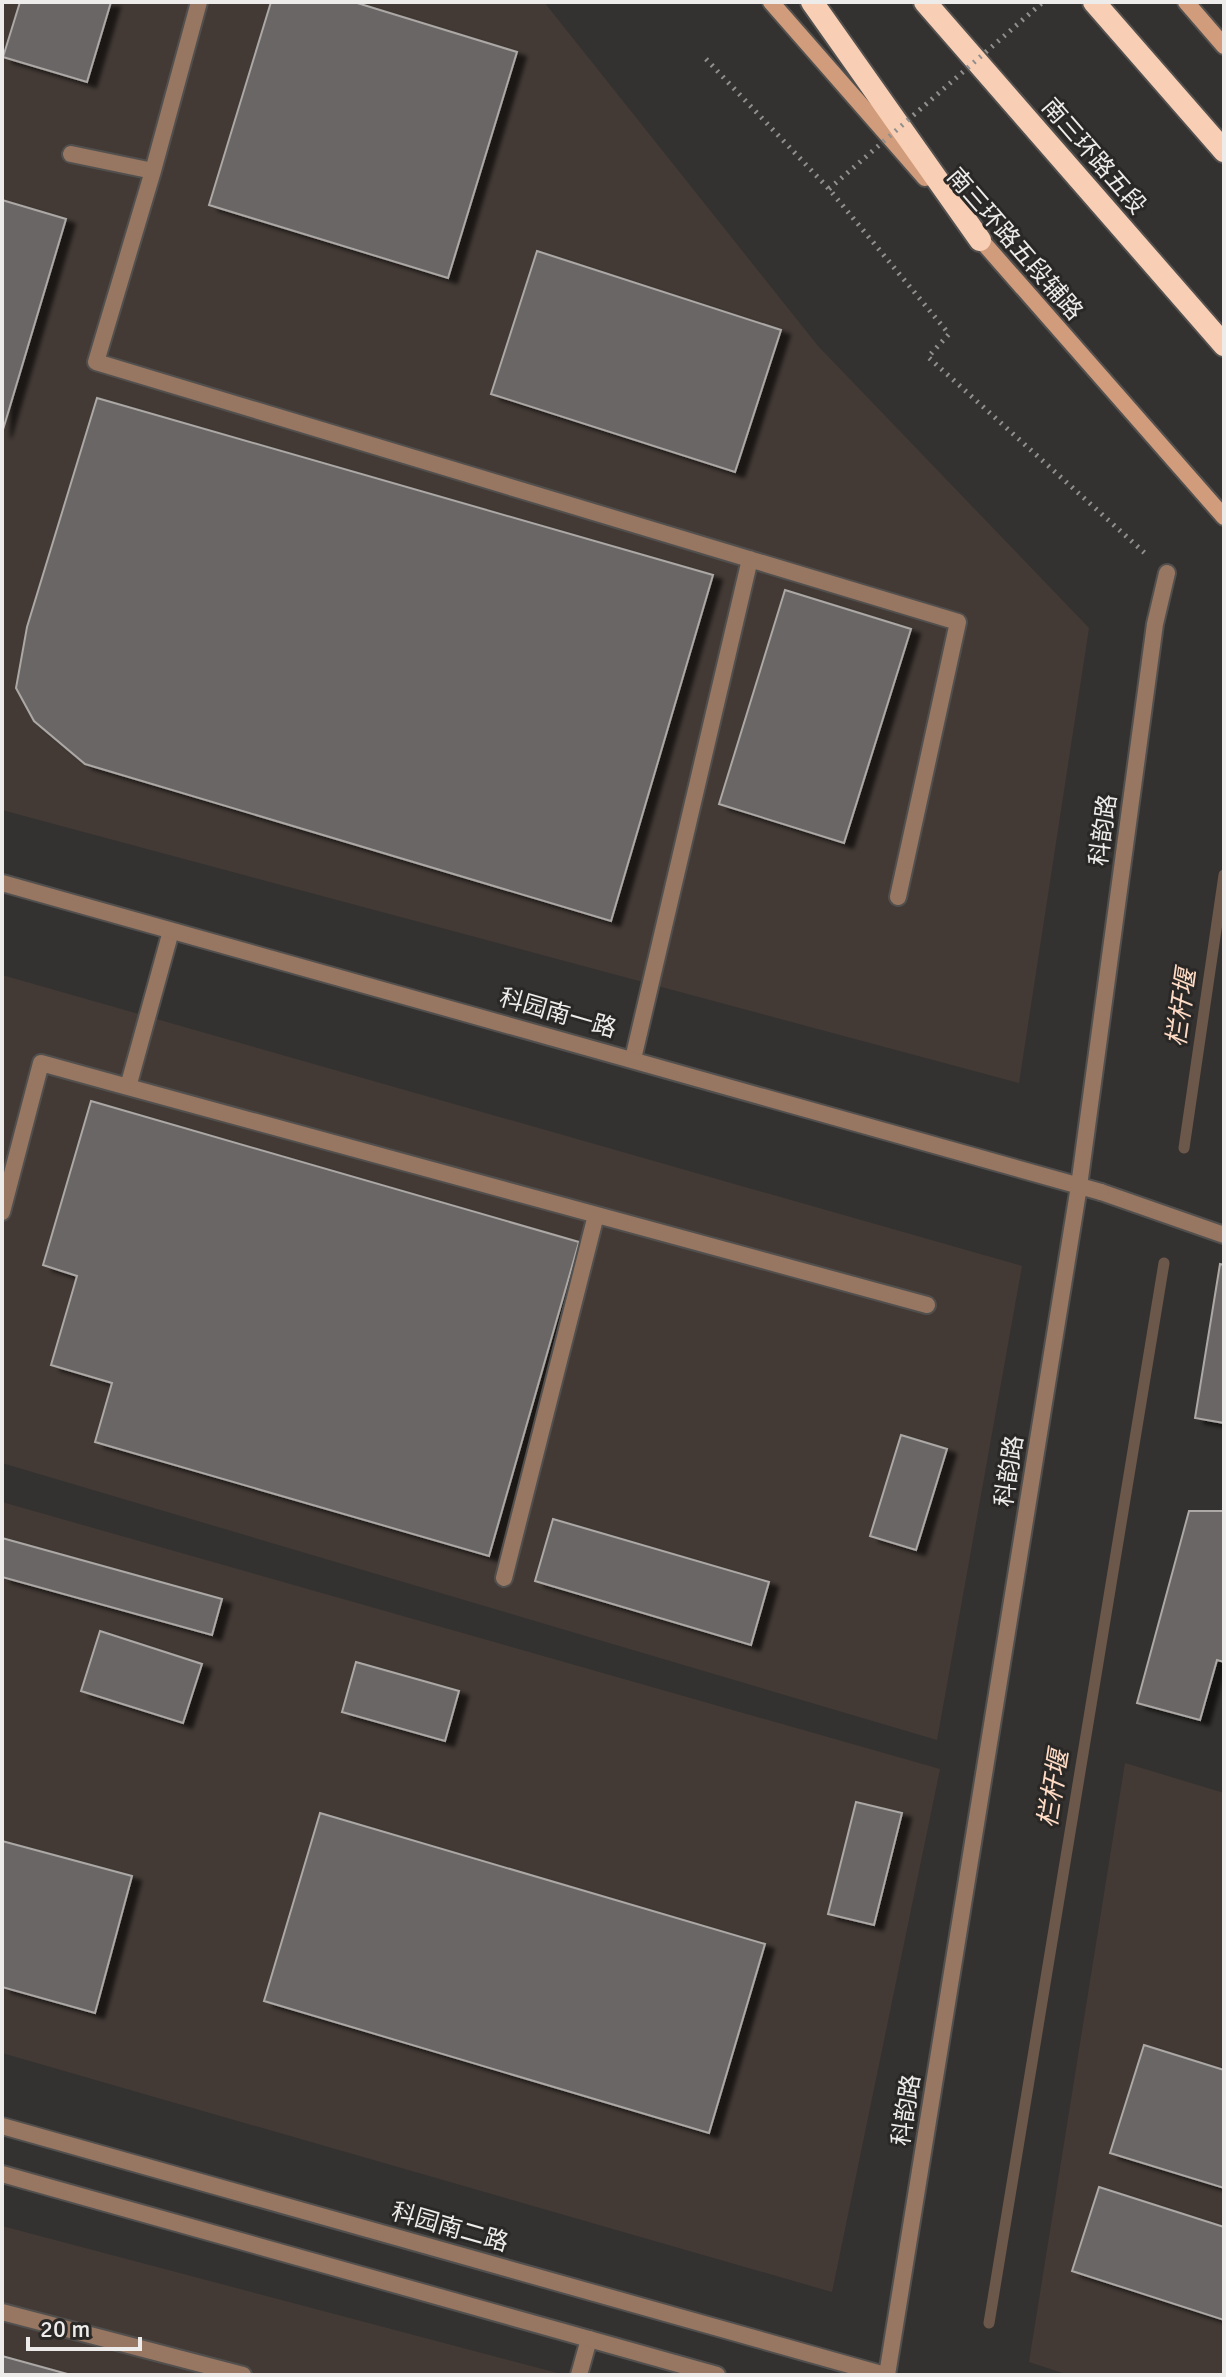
<svg xmlns="http://www.w3.org/2000/svg" width="1226" height="2377" font-family="Signika,'Noto Sans SC',sans-serif">
<style>
.built{fill:#433a35}
.lines{fill:none;stroke-linecap:round;stroke-linejoin:round}
.stream{stroke:#6c584a;stroke-width:11}
.building{fill:#696665;stroke:#aba8a6;stroke-width:2;filter:url(#shadow)}
.service-casing{stroke:#52504e;stroke-width:20}
.minor-casing{stroke:#52504e;stroke-width:20}
.secondary-casing{stroke:#52504e;stroke-width:20}
.trunk-casing{stroke:#52504e;stroke-width:26}
.path{stroke:#918f8e;stroke-width:5;stroke-dasharray:2 6;stroke-linecap:butt}
.service{stroke:#977662;stroke-width:16}
.minor{stroke:#977662;stroke-width:16}
.secondary{stroke:#d09c7b;stroke-width:16}
.trunk{stroke:#f8ceb4;stroke-width:22}
.path-bridge{stroke:#918f8e;stroke-width:5;stroke-dasharray:2 6;stroke-linecap:butt}
.labels{text-anchor:middle;dominant-baseline:central;stroke-width:6;stroke-linejoin:round;paint-order:stroke}
.street-label{font-size:24px;fill:#edeceb;stroke:#2a2826}
.water-label{font-size:26px;font-style:italic;fill:#ffdbc5;stroke:#2a2826}
</style>
<defs>
<filter id="shadow"><feDropShadow dx="9" dy="5" stdDeviation="2" flood-color="#0009"/></filter>
</defs>
<rect width="100%" height="100%" fill="#343230"/>
<path class="built" d="M 2,2 L 544,2 L 818,346 L 1089,628 L 1019,1083 L 2,810 Z
M 2,975 L 1022,1266 L 937,1740 L 2,1463 Z
M 2,1502 L 940,1769 L 832,2292 L 2,2053 Z
M 1125,1763 L 1224,1793 L 1224,2375 L 1069,2375 L 1029,2362 Z
M 2,2226 L 565,2375 L 2,2375 Z"/>
<g class="lines">
<path class="stream" d="M 1184,1148 L 1224,875
M 989,2323 L 1164,1263"/>
</g>
<path class="building" d="M 20,2 L 111,2 L 87,82 L 3,57 Z
M 271,2 L 354,2 L 517,52 L 448,278 L 209,205 Z
M 2,200 L 66,219 L 2,433 Z
M 537,251 L 781,330 L 735,472 L 491,394 Z
M 97,398 L 713,575 L 611,921 L 85,764 L 34,721 L 16,688 L 27,627 Z
M 785,590 L 911,629 L 844,843 L 719,804 Z
M 91,1101 L 579,1242 L 489,1556 L 95,1442 L 112,1383 L 51,1365 L 77,1276 L 43,1265 Z
M 1220,1264 L 1224,1265 L 1224,1423 L 1195,1418 Z
M 901,1435 L 947,1449 L 916,1550 L 870,1536 Z
M 1189,1511 L 1224,1511 L 1224,1662 L 1217,1660 L 1200,1720 L 1137,1703 Z
M 553,1519 L 769,1582 L 751,1645 L 535,1581 Z
M 2,1538 L 222,1599 L 212,1635 L 2,1577 Z
M 100,1631 L 202,1664 L 183,1723 L 81,1691 Z
M 356,1662 L 459,1691 L 445,1741 L 342,1712 Z
M 856,1802 L 902,1813 L 874,1925 L 828,1914 Z
M 320,1813 L 765,1944 L 709,2133 L 264,2001 Z
M 2,1841 L 132,1876 L 95,2013 L 2,1987 Z
M 1144,2045 L 1224,2070 L 1224,2188 L 1110,2153 Z
M 1099,2187 L 1224,2227 L 1224,2320 L 1072,2271 Z
M 2,2356 L 71,2375 L 2,2375 Z"/>
<g class="lines">
<g class="service-casing">
<path id="service" d="M 199,2 L 153,171 L 96,362 L 958,622 L 898,897
M 71,154 L 153,171
M 171,931 L 128,1087 L 927,1305
M 633,1059 L 750,559
M 1101,1192 L 1224,1235
M 2,1212 L 41,1063 L 128,1087
M 504,1578 L 596,1215
M 2,2312 L 243,2375
M 579,2375 L 589,2339"/>
</g>
<g class="minor-casing">
<path id="minor" d="M 2,883 L 1101,1192
M 2,2126 L 885,2375
M 2,2174 L 717,2375
M 887,2375 L 1079,1186 L 1155,624 L 1167,573"/>
</g>
<g class="secondary-casing">
<path id="secondary" d="M 771,2 L 925,178
M 1186,2 L 1224,46
M 973,231 L 1224,517"/>
</g>
<g class="trunk-casing">
<path id="trunk" d="M 812,2 L 980,240
M 925,2 L 1224,345
M 1094,2 L 1224,151"/>
</g>
<path class="path" d="M 706,59 L 829,189 L 949,334 L 928,357 L 1148,556"/>
<use href="#service" class="service"/>
<use href="#minor" class="minor"/>
<use href="#secondary" class="secondary"/>
<use href="#trunk" class="trunk"/>
<path class="path-bridge" d="M 829,189 L 1043,2"/>
</g>
<g class="labels">
<g class="street-label">
<text transform="translate(1094 156) rotate(49)">南三环路五段</text>
<text transform="translate(1015 244) rotate(49)">南三环路五段辅路</text>
<text transform="translate(1103 830) rotate(-82)">科韵路</text>
<text transform="translate(558 1013) rotate(16)">科园南一路</text>
<text transform="translate(1009 1471) rotate(-81)">科韵路</text>
<text transform="translate(906 2110) rotate(-81)">科韵路</text>
<text transform="translate(450 2227) rotate(16)">科园南二路</text>
</g>
<g class="water-label">
<text transform="translate(1182 1008) rotate(-82)">栏杆堰</text>
<text transform="translate(1054 1789) rotate(-81)">栏杆堰</text>
</g>
</g>
<rect width="1226" height="2377" fill="none" stroke="#edeceb" stroke-width="8"/>
<path d="M28 2337v12h112v-12" fill="none" stroke="#edeceb" stroke-width="4"/>
<text x="40" y="2337" font-size="24" fill="#edeceb" stroke="#2a2826" stroke-width="6" paint-order="stroke">20 m</text>
</svg>
